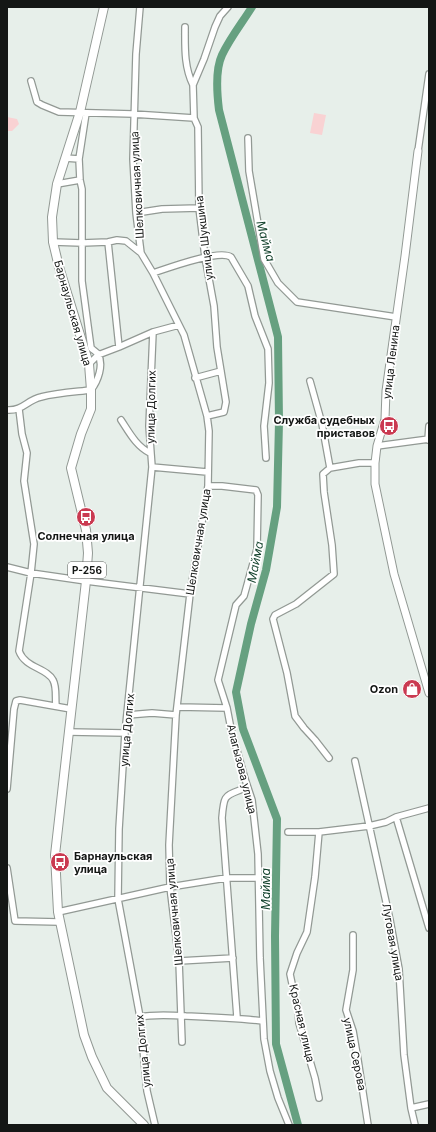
<svg xmlns="http://www.w3.org/2000/svg" width="436" height="1132" font-family="Inter,sans-serif">
<style>
.green{fill:#f9d2d3}
.lines{fill:none;stroke-linecap:round;stroke-linejoin:round}
.river{stroke:#66a080;stroke-width:8}
.minor-casing{stroke:#929994;stroke-width:8}
.tertiary-casing{stroke:#929994;stroke-width:9}
.primary-casing{stroke:#929994;stroke-width:10}
.minor{stroke:#fff;stroke-width:5.5}
.tertiary{stroke:#fff;stroke-width:7}
.primary{stroke:#fff;stroke-width:8}
.labels{text-anchor:middle;dominant-baseline:central;stroke-width:3.5;stroke-linejoin:round;paint-order:stroke}
.shield{fill:#fff;stroke:#5a5d5b;stroke-width:1}
.shield-label{font-size:10px;font-weight:bold;fill:#141715}
.street-label{font-size:11px;fill:#141715;stroke:#fff}
.poi-label{font-size:11px;font-weight:bold;fill:#141715;stroke:#fff;text-anchor:end}
.water-label{font-size:12px;font-style:italic;fill:#0e3e28;stroke:#fff}
</style>
<rect width="100%" height="100%" fill="#e7efea"/>
<path class="green" d="M 314,113 L 326,115 L 322,135 L 310,133 Z
M 7,117 L 17,119 L 19,124 L 12,131 L 7,131 Z"/>
<g class="lines">
<path class="river" d="M 252,7 C 242,23 230,38 222,55 C 215,70 217,94 219,110 L 278,337 L 279,422 L 277,507 L 266,570 L 251,624 L 236,692 L 243,729 L 277,819 L 275,936 L 276,1044 L 298,1125"/>
<g class="minor-casing">
<path id="minor" d="M 140,7 L 136,54 L 133,159 L 136,213 L 141,253 L 153,273 L 184,335 L 207,416 L 209,431 L 208,486 L 190,594 L 176,715 L 169,845 L 170,887 L 179,961 L 182,1042
M 185,27 C 185,47 184,67 193,85
M 31,81 L 37,102 L 42,105 L 59,112 L 133,114 L 194,118
M 248,138 L 249,171 L 264,259 L 278,283 L 297,302 L 396,317
M 418,151 L 429,74
M 79,159 L 86,113
M 57,184 L 80,180
M 136,213 L 162,209 L 199,208
M 53,242 L 82,243 L 108,242 L 117,240 L 126,241 L 141,253
M 108,242 L 119,347
M 153,273 C 168,268 219,249 231,257 L 248,286 L 255,316 L 268,349 L 269,383 L 264,426 L 266,458
M 153,332 L 149,426 L 152,467 L 125,733 L 119,829 L 118,899 L 140,1017 L 147,1091 L 155,1125
M 89,364 L 98,355 L 119,347 L 153,332 L 179,325
M 195,378 L 221,371
M 310,381 L 322,424 L 330,468
M 19,409 L 22,434 L 27,453 L 24,481 L 34,544 L 31,573 L 19,651 C 25,668 47,668 53,680 C 57,687 55,698 56,705
M 7,410 C 23,411 27,400 41,397 C 57,393 74,392 91,390 C 98,381 104,365 98,354 C 97,352 93,350 91,348 L 82,281 L 82,189 L 80,180 L 79,159 L 65,158
M 207,416 L 224,412 L 226,402 L 217,347 L 214,306 L 205,257 L 199,208 L 198,127 L 194,118 L 193,85 L 204,59 L 215,27 L 220,16 L 228,7
M 121,420 C 129,432 136,446 150,453
M 428,440 L 429,426
M 377,446 L 429,439
M 152,467 L 207,472
M 208,486 L 222,486 L 256,490 L 258,495 L 257,549 L 244,596 L 236,605 L 218,680 L 227,708 L 231,729 L 245,779 L 252,800 L 258,854 L 260,958 L 264,1039 L 270,1071 L 278,1098 L 289,1125
M 7,567 L 31,573 L 86,581 L 190,594
M 178,707 L 227,708
M 128,715 L 152,713 L 176,715
M 69,732 L 125,733
M 329,758 L 315,740 L 304,728 L 295,716 L 287,673 L 273,619 L 275,615 L 296,604 L 334,574 L 332,545 L 324,492 L 323,474 L 330,468 L 359,463 L 375,463
M 355,761 L 390,920 L 399,969 L 404,1055 L 411,1108 L 415,1125
M 7,789 L 14,709 L 16,701 L 20,700 L 71,709
M 396,817 L 429,928
M 288,832 L 319,832 L 369,826 L 386,822 L 396,817 L 429,808
M 319,832 L 315,877 L 307,932 L 297,953 L 290,974 L 295,998 L 298,1008 L 299,1023 L 315,1078 L 319,1098
M 7,868 L 15,921 L 59,922
M 58,912 L 170,887 L 226,878 L 258,878
M 353,935 L 353,970 L 346,1010 L 353,1031 L 358,1060 L 368,1125
M 179,961 L 233,958
M 140,1017 C 154,1014 170,1015 186,1016 C 212,1017 237,1018 263,1021
M 237,1017 L 222,818 C 224,792 225,797 247,787
M 411,1108 L 429,1104"/>
</g>
<g class="tertiary-casing">
<path id="tertiary" d="M 418,151 L 405,256 L 386,391 L 385,419 L 377,446 L 375,463 L 375,484 L 394,574 L 429,693"/>
</g>
<g class="primary-casing">
<path id="primary" d="M 104,7 L 80,112 L 57,184 L 52,217 L 53,242 L 59,267 L 89,364 L 91,390 L 91,409 L 81,434 L 71,468 L 86,530 L 88,553 L 86,581 L 55,855 L 58,912 L 84,1035 L 92,1057 L 107,1088 L 144,1125"/>
</g>
<use href="#minor" class="minor"/>
<use href="#tertiary" class="tertiary"/>
<use href="#primary" class="primary"/>
</g>
<defs>
<g id="bus-disc" transform="scale(1)"><circle r="9.5" fill="#ca3a51" stroke="#fff"/><path d="M-5-6H5V4H4V6H2V4H-2V6H-4V4H-5ZM-3.5-4V0h7V-4ZM-3.5 1.2v1.5H-2V1.2ZM2 1.2v1.5H3.5V1.2Z" fill="#fff"/></g>
<g id="shop-disc" transform="scale(1)"><circle r="9.5" fill="#ca3a51" stroke="#fff"/><path d="M-5-2.5h2.3a2.7 3.5 0 0 1 5.4 0H5L5.5 6h-11ZM-1.5-2.5h3a1.5 2.3 0 0 0-3 0Z" fill="#fff"/></g>
</defs>
<g fill-rule="evenodd">
<use href="#bus-disc" x="389" y="426"/>
<use href="#bus-disc" x="86" y="517"/>
<use href="#shop-disc" x="412" y="689"/>
<use href="#bus-disc" x="60" y="862"/>
</g>
<g class="labels">
<rect class="shield" x="68" y="562" width="38" height="16" rx="3"/>
<g class="shield-label">
<text x="87" y="570">Р-256</text>
</g>
<g class="street-label">
<text transform="translate(137 185) rotate(-93)">Шелковичная улица</text>
<text transform="translate(204 238) rotate(-97)">улица Шукшина</text>
<text transform="translate(73 313) rotate(74)">Барнаульская улица</text>
<text transform="translate(391 362) rotate(-83)">улица Ленина</text>
<text transform="translate(151 407) rotate(-89)">улица Долгих</text>
<text transform="translate(198 542) rotate(-81)">Шелковичная улица</text>
<text transform="translate(127 730) rotate(-85)">улица Долгих</text>
<text transform="translate(242 769) rotate(76)">Алагызова улица</text>
<text transform="translate(174 912) rotate(-95)">Шелковичная улица</text>
<text transform="translate(393 942) rotate(80)">Луговая улица</text>
<text transform="translate(302 1023) rotate(77)">Красная улица</text>
<text transform="translate(143 1051) rotate(-96)">улица Долгих</text>
<text transform="translate(355 1054) rotate(78)">улица Серова</text>
</g>
<g class="poi-label">
<text x="375" y="420">Служба судебных<tspan x="375" dy="13">приставов</tspan></text>
<text x="86" y="536" text-anchor="middle">Солнечная улица</text>
<text x="398" y="689">Ozon</text>
<text x="74" y="856" text-anchor="start">Барнаульская<tspan x="74" dy="13">улица</tspan></text>
</g>
<g class="water-label">
<text transform="translate(266 241) rotate(75)">Майма</text>
<text transform="translate(255 562) rotate(-79)">Майма</text>
<text transform="translate(265 889) rotate(-90)">Майма</text>
</g>
</g>
<rect width="436" height="1132" fill="none" stroke="#141715" stroke-width="16"/>
</svg>
